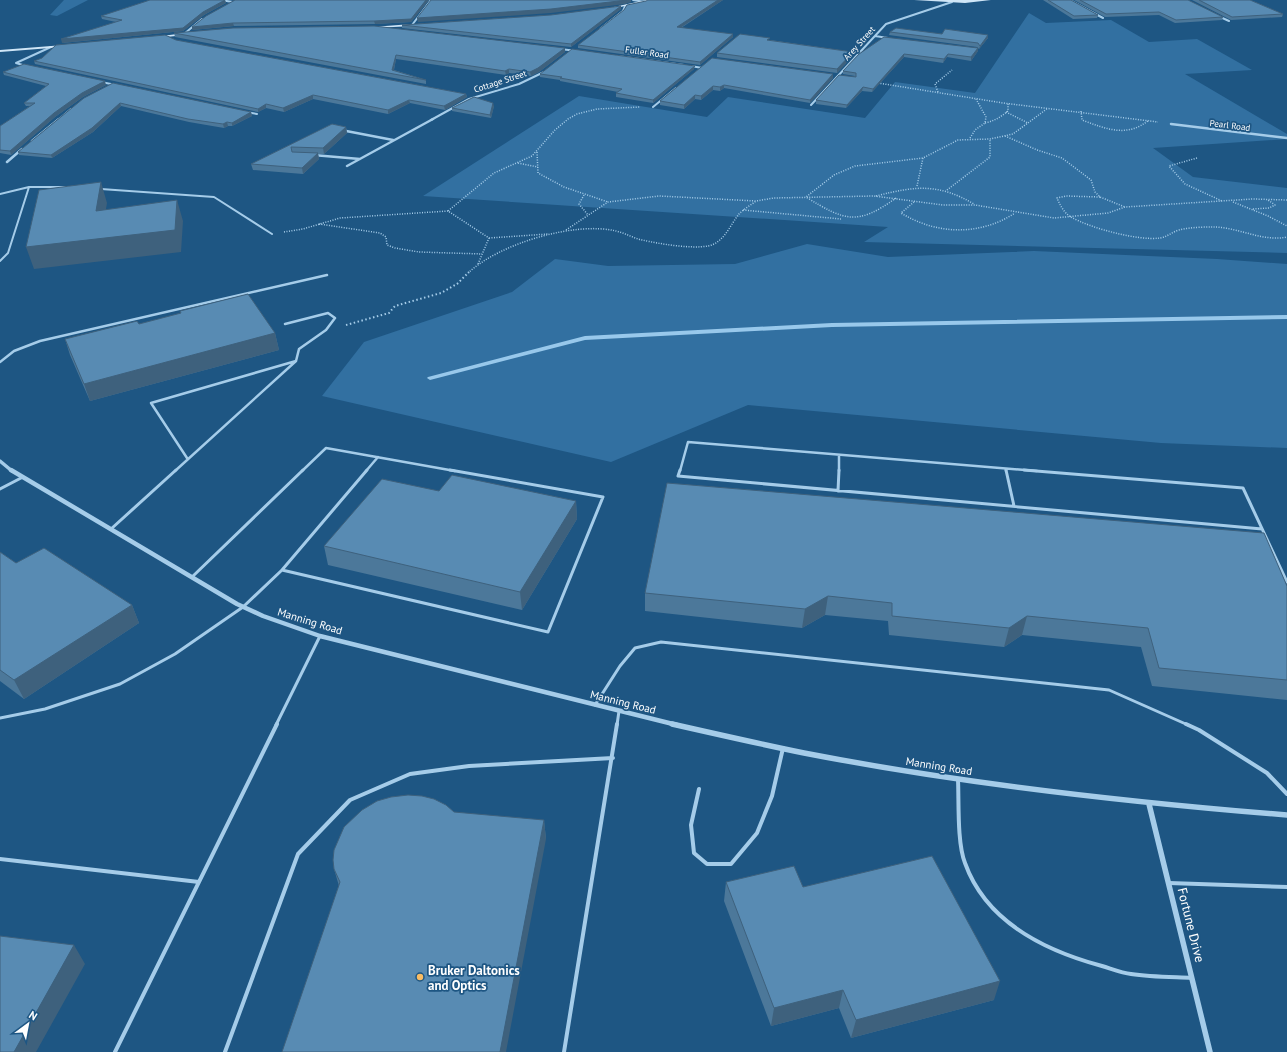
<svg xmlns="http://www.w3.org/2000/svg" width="1287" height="1052" font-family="'PT Sans',sans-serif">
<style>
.green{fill:#3270a1}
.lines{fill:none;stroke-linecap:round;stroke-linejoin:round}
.stream{fill:#98c8eb;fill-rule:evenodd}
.path-far1{stroke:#a5cce9;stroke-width:1.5;stroke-dasharray:1 1.5;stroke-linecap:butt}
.path{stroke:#a5cce9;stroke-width:2;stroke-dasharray:1.5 2.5;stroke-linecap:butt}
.lane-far3{stroke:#a5cce9;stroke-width:2}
.lane-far2{stroke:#a5cce9;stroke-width:2.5}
.lane-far1{stroke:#a5cce9;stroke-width:3}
.lane{stroke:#a5cce9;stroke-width:4}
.street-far4{stroke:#a5cce9;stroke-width:2}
.street-far3{stroke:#a5cce9;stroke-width:2.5}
.street-far2{stroke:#a5cce9;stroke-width:3.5}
.street-far1{stroke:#a5cce9;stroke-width:4.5}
.street{stroke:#a5cce9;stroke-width:5.5}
.secondary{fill:#d0e6f7;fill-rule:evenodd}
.wall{fill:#4c789a}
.shaded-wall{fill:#3e617d}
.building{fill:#588bb3;stroke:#3e617d}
.poi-dot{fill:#f8bc64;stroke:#1e5683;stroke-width:1.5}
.labels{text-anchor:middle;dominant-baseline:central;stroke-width:3.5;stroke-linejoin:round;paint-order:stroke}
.far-street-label{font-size:9px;fill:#fff;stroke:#1e5683}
.street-label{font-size:11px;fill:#fff;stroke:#1e5683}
.near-street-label{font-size:13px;fill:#fff;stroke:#1e5683}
.near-poi-label{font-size:13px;font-weight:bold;fill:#fff;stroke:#1e5683;text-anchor:start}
</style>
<rect width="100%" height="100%" fill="#1e5683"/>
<path class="green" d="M 64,0 L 88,0 L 57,16 L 50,15 Z
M 1029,13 L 1046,23 L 1111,20 L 1149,42 L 1197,39 L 1252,70 L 1185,74 L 1287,134 L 1287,139 L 1153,148 L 1193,177 L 1287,188 L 1287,253 L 864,242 L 888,227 L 423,196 L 579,96 L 707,117 L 728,97 L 865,118 L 895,82 L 975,93 Z
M 807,244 L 888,257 L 1034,251 L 1217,259 L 1287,264 L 1287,448 L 1161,443 L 748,405 L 611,462 L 322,396 L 364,342 L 512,292 L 555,259 L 608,266 L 735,264 Z"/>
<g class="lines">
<path class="stream" d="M 1287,315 L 1287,319 L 832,327 L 585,340 L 430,380 L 427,378 L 428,377 L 585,336 L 832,323 Z"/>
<path class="path-far1" d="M 878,83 L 1003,103 L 1158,122
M 938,92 L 935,84 L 952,70
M 1081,111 L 1082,120 C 1106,129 1127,138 1149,120
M 1006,112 L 1028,123
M 985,123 C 994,121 1001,117 1008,111 L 1008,103
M 1005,136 L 1037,150 L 1062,158 L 1091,180 L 1095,192 L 1100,197 L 1125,207
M 970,138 L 975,130 L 985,123 L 986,117 L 976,99
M 537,152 L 538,173 L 564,187 L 608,202
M 1197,158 L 1169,166 L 1185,184 L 1222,201
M 518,163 L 538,167
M 917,186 L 923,158
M 947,190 L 990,157 L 990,139
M 584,195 L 579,204 L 588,215
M 876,196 C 915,186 938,183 974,204
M 1100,197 L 1066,196 L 1057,198 C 1060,205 1064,213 1071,217 C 1090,228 1138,241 1160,238 C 1167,237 1172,232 1179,230 C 1191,227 1204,227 1215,227 C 1240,228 1263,242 1287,237
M 896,198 C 857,226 845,221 806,197 L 834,175 L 855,166 L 923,158 L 958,140 L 990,139 L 1013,134 L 1048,108
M 914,202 L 901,213 C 937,235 980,236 1015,213
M 1233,202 L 1268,216 L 1287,226
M 1253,209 L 1269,208 L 1275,205 L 1268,200
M 743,210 L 841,219
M 319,224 L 380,233 L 386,237 L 387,245 L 395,248 L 419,252 L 482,254
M 566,230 L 608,202 L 659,196 L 756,201 L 774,198 L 874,196 L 943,205 L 975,205 L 1054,218 L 1108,213 L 1125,207 L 1253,199 L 1287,200
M 284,232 L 303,229 L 340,218 L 448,211
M 489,238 L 548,234
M 478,264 L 489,238 L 448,211 L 494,173 L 532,156 L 555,130 L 568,119 L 577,114 L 597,109 L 640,107
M 468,273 C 499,244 574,221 616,231 C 625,233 633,238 642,240 C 660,244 691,249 708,246 C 724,243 730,225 739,214 C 744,209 751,205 756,201"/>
<path class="path" d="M 346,325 L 389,313 L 395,306 L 441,293 L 457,284 L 469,272"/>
<path class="lane-far3" d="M 101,189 L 214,197 L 272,234
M 0,194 L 29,187 L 69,187
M 0,261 L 8,253 L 29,187"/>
<path class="lane-far2" d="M 285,324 L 328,313 L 335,318 L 326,330 L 299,349 L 296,361
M 0,362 L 14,351 L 40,341 L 327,275
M 1006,469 L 1006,471
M 175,471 L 296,361 L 151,403 L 187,458
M 302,471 L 326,448 L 455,471
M 366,471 L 378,457
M 680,471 L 688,442 L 1037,471
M 839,471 L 839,455"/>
<path class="lane-far1" d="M 680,470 L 678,476 L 1262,529
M 1006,470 L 1014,506
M 1024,470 L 1243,488 L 1287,582
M 0,489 L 23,477
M 838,491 L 839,470
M 111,529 L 176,470
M 282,570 L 367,470
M 192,577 L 303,470
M 595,705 L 620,666 L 635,648 L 661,642 L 1109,690 L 1188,725
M 0,718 L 45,709 L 120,684 L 175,654 L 243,607 L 282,570 L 548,632 L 603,497 L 450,470
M 276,725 L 320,636
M 617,725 L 619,711"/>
<path class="lane" d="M 1186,724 L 1199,730 L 1267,773 L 1287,794
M 958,779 C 959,802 957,843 965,863 C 986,922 1046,951 1102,966 C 1112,969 1122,973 1131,974 C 1151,977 1172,977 1192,978
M 699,789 L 691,825 L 694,853 L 707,864 L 731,864 L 757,833 L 772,796 L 783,748
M 0,859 L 199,882
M 1169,883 L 1287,887
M 115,1052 L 277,724
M 225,1052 L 298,854 L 350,800 L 410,774 L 469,766 L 613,758
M 564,1052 L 617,724"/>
<path class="street-far4" d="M 220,0 L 233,2
M 633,0 L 645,2
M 1070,0 L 1103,18
M 1218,16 L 1229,21
M 412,25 L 431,0
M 600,29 L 623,11 L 625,6
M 184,34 L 202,19
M 875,36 L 888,38
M 560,49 L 577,51
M 617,56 L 684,65
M 26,66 L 16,63 L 51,47
M 691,66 L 702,68
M 101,82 L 116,85
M 811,105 L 886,24 L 952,2
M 653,107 L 676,88
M 246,112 L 257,114
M 58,120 L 71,109
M 431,120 L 469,99 L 519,84 L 544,72"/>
<path class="street-far3" d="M 1171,124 L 1287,138
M 341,130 L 393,140
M 32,141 L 59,119
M 313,155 L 360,159
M 7,162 L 22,149
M 347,166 L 433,119"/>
<path class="street-far2" d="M 0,461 L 12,471"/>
<path class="street-far1" d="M 11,470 L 237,604 L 263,616 L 320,636 L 677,725"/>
<path class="street" d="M 672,724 C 716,734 760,744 804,753 C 963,784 1125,802 1287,815
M 1149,804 L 1210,1052"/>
<path class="secondary" d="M 646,0 L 653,0 L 611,9 L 609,8 Z
M 914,0 L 991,0 L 965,3 Z
M 412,24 L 413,26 L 374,28 L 372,27 Z
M 185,33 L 186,35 L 156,38 L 154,37 Z
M 64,45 L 63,47 L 0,52 L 0,50 Z"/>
</g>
<path class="wall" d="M 225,0 L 226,3 L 204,15 L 183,31 L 62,43 L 116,22 L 102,19 L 101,16 Z
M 235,0 L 429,0 L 411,22 L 375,24 L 234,26 L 192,30 Z
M 723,0 L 681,28 L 733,37 L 700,65 L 578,48 L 578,45 L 646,1 Z
M 1043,0 L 1071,0 L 1098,15 L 1097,18 L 1073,19 Z
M 1074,0 L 1188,0 L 1223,17 L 1222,20 L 1175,23 L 1159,15 L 1105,17 Z
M 1192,0 L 1250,0 L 1283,14 L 1282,17 L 1231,20 Z
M 621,9 L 571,47 L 402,28 L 402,25 L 551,15 Z
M 890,32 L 942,34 L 988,38 L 979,49 L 977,47 L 889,35 Z
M 174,33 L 565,48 L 565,52 L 539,72 L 531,76 L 509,73 L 506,75 L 396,59 L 394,70 L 426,80 L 426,84 L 175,37 Z
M 884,37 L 978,51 L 971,61 L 947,57 L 943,63 L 904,57 L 872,92 L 862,91 L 846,108 L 816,104 L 816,100 L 855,76 L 843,74 L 843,71 Z
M 176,40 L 466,94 L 467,97 L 445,110 L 410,103 L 388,114 L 313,99 L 284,112 L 266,108 L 258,112 L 35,64 L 34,61 Z
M 770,40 L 853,52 L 852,57 L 837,73 L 717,57 L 717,53 Z
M 712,58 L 833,78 L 810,103 L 724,88 L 720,91 L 713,90 L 701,100 L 695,99 L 684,109 L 660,105 L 660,101 Z
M 694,69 L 653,103 L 616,97 L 616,93 L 618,92 L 560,81 L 560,80 L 540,77 L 540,74 Z
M 3,72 L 106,85 L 83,97 L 55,117 L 11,155 L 0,153 L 0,126 L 30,106 L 26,106 L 24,103 L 46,86 L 4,75 Z
M 84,98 L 251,112 L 252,116 L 232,126 L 228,126 L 224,128 L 189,122 L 121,106 L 93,132 L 52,158 L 19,155 L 18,152 Z
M 494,106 L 491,118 L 452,111 L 452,108 Z
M 332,124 L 346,127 L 347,133 L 324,154 L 318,154 L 319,159 L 303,174 L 253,170 L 251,164 Z
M 180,311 L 275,333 L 279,350 L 90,401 L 70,355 L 65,339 L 139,324 L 180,314 Z
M 439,491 L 576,501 L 577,519 L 522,610 L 328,565 L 324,546 Z
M 0,552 L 16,563 L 132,605 L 139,623 L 24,699 L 0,681 Z
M 1287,586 L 1287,700 L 1152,686 L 1141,647 L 1022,635 L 1004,647 L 889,635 L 888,621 L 825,615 L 802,628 L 645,611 L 645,593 Z
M 544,820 L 546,839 L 339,886 L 334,869 Z
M 726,882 L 803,887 L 994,1000 L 851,1038 L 839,1008 L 771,1026 L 724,901 Z"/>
<path class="shaded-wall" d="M 225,0 L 226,3 L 204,15 L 183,31 L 62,43 L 61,39 L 203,12 Z
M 426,0 L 429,0 L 411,22 L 375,24 L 374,21 Z
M 627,0 L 631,0 L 631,2 L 625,4 L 551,13 L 418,22 L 417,18 Z
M 718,0 L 723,0 L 677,30 L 677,27 Z
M 621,6 L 621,9 L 571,47 L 571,44 Z
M 233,23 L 234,26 L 192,30 L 192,27 Z
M 733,34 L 733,37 L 700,65 L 700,62 Z
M 988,35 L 988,38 L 979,49 L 980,46 Z
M 565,48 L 565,52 L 539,72 L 531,76 L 530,72 Z
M 978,48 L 978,51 L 971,61 L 971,57 Z
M 853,52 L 852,57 L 837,73 L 837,69 Z
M 904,54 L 904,57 L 872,92 L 873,89 Z
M 948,54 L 947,57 L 943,63 L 944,59 Z
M 396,55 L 396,59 L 393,74 L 392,70 Z
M 695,66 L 694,69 L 653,103 L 653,100 Z
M 509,69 L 509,73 L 506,75 L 505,71 Z
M 833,74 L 833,78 L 810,103 L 810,100 Z
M 105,81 L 106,85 L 83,97 L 55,117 L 11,155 L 10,151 L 54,113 L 82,93 Z
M 724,85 L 724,88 L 720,91 L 720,87 Z
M 713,86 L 713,90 L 701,100 L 701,96 Z
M 863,87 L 862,91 L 846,108 L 847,105 Z
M 466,94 L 467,97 L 445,110 L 444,106 Z
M 313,95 L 313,99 L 284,112 L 283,108 Z
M 695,95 L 695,99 L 684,109 L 684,105 Z
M 409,100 L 410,103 L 388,114 L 388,110 Z
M 120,103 L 121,106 L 93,132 L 52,158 L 51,155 Z
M 493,103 L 494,106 L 491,118 L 490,115 Z
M 266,104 L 266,108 L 258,112 L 258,109 Z
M 251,112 L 252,116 L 232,126 L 232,123 Z
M 227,122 L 228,126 L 224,128 L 223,124 Z
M 346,127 L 347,133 L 324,154 L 323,148 Z
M 318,153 L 319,159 L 303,174 L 302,168 Z
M 101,182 L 107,203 L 102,232 L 96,211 Z
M 177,200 L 183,221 L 181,252 L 34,269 L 26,247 Z
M 275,333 L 279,350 L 90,401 L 84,384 Z
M 576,501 L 577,519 L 522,610 L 520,592 Z
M 828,596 L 825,615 L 802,628 L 805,609 Z
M 132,605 L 139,623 L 24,699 L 14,680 Z
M 1027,616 L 1022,635 L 1004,647 L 1009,628 Z
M 544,820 L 546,839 L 506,1052 L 500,1052 Z
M 74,945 L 85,964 L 36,1052 L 14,1052 Z
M 1000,981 L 994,1000 L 851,1038 L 856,1020 Z
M 843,990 L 839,1008 L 771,1026 L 774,1008 Z"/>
<path class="building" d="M 150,0 L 225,0 L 203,12 L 183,28 L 61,39 L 122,20 L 101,16 Z
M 235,0 L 426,0 L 411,19 L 374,21 L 233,23 L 192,27 L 206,16 Z
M 431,0 L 627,0 L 551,9 L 417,18 Z
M 648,0 L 718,0 L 677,27 L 733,34 L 700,62 L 578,45 L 624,10 L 627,5 L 646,1 Z
M 1048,0 L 1071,0 L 1098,15 L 1074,16 Z
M 1080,0 L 1188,0 L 1223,17 L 1176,20 L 1159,12 L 1106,14 Z
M 1199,0 L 1250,0 L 1283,14 L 1232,17 Z
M 621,6 L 571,44 L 402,25 L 551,15 Z
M 374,26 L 565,48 L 538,68 L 530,72 L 509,69 L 505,71 L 396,55 L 392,70 L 426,80 L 174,33 L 233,28 Z
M 896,28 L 942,34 L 945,29 L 988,35 L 980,46 L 978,43 L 890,32 Z
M 740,34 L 770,38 L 767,40 L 853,52 L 837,69 L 717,53 Z
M 165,35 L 176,40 L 466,94 L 444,106 L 409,100 L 388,110 L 313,95 L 283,108 L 266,104 L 258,109 L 34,61 L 42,58 L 56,45 Z
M 884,37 L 978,48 L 971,57 L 948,54 L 944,59 L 904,54 L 873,89 L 863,87 L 847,105 L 816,100 L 839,75 L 856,77 L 856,73 L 843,71 L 859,54 Z
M 572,49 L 695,66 L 653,100 L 616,93 L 622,89 L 560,78 L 562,77 L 540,74 Z
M 712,58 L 833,74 L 810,100 L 724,85 L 720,87 L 713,86 L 701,96 L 695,95 L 684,105 L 660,101 Z
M 24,64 L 105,81 L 82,93 L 54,113 L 10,151 L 0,150 L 0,126 L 35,103 L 24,103 L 49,84 L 3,72 Z
M 113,83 L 251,112 L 232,123 L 227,122 L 223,124 L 188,119 L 120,103 L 92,128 L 51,155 L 18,152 L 84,98 Z
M 474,97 L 493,103 L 490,115 L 452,108 Z
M 332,124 L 346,127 L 323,148 L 291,147 L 292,152 L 318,153 L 302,168 L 251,164 Z
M 101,182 L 96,211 L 177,200 L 175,230 L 26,247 L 39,190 Z
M 248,294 L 275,333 L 84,384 L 65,339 L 137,321 L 139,324 L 181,313 L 180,311 Z
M 452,475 L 576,501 L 520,592 L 324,546 L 382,479 L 439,491 Z
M 667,483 L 1264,533 L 1287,586 L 1287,680 L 1159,668 L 1148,628 L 1027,616 L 1009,628 L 892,616 L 892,603 L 828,596 L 805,609 L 645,593 Z
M 44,548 L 132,605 L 14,680 L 0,670 L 0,552 L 16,563 Z
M 408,795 L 422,796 L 434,799 L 446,805 L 454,812 L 544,820 L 500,1052 L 282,1052 L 340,882 L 334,869 L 333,860 L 334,850 L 344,827 L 362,810 L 377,801 L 391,797 Z
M 932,856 L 1000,981 L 856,1020 L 843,990 L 774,1008 L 726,882 L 794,866 L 803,887 Z
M 0,936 L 74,945 L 14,1052 L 0,1052 Z"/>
<circle class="poi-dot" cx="420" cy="977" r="4"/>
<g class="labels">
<g class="far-street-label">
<text transform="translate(859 43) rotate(-48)">Arey Street</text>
<text transform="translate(647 52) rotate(8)">Fuller Road</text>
<text transform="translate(500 81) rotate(-18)">Cottage Street</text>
<text transform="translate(1230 125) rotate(7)">Pearl Road</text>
</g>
<g class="street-label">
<text transform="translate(310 621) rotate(17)">Manning Road</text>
<text transform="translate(623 702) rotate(14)">Manning Road</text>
<text transform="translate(939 766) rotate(9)">Manning Road</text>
</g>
<g class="near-street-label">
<text transform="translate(1191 925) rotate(76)">Fortune Drive</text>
</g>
<g class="near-poi-label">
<text x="428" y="970">Bruker Daltonics<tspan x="428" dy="15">and Optics</tspan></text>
</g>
</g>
<g transform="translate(28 1024) rotate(32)" stroke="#1e5683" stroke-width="3" paint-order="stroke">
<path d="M0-3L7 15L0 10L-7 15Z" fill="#ffffff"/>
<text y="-6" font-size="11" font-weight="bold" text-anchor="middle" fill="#ffffff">N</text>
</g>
</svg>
